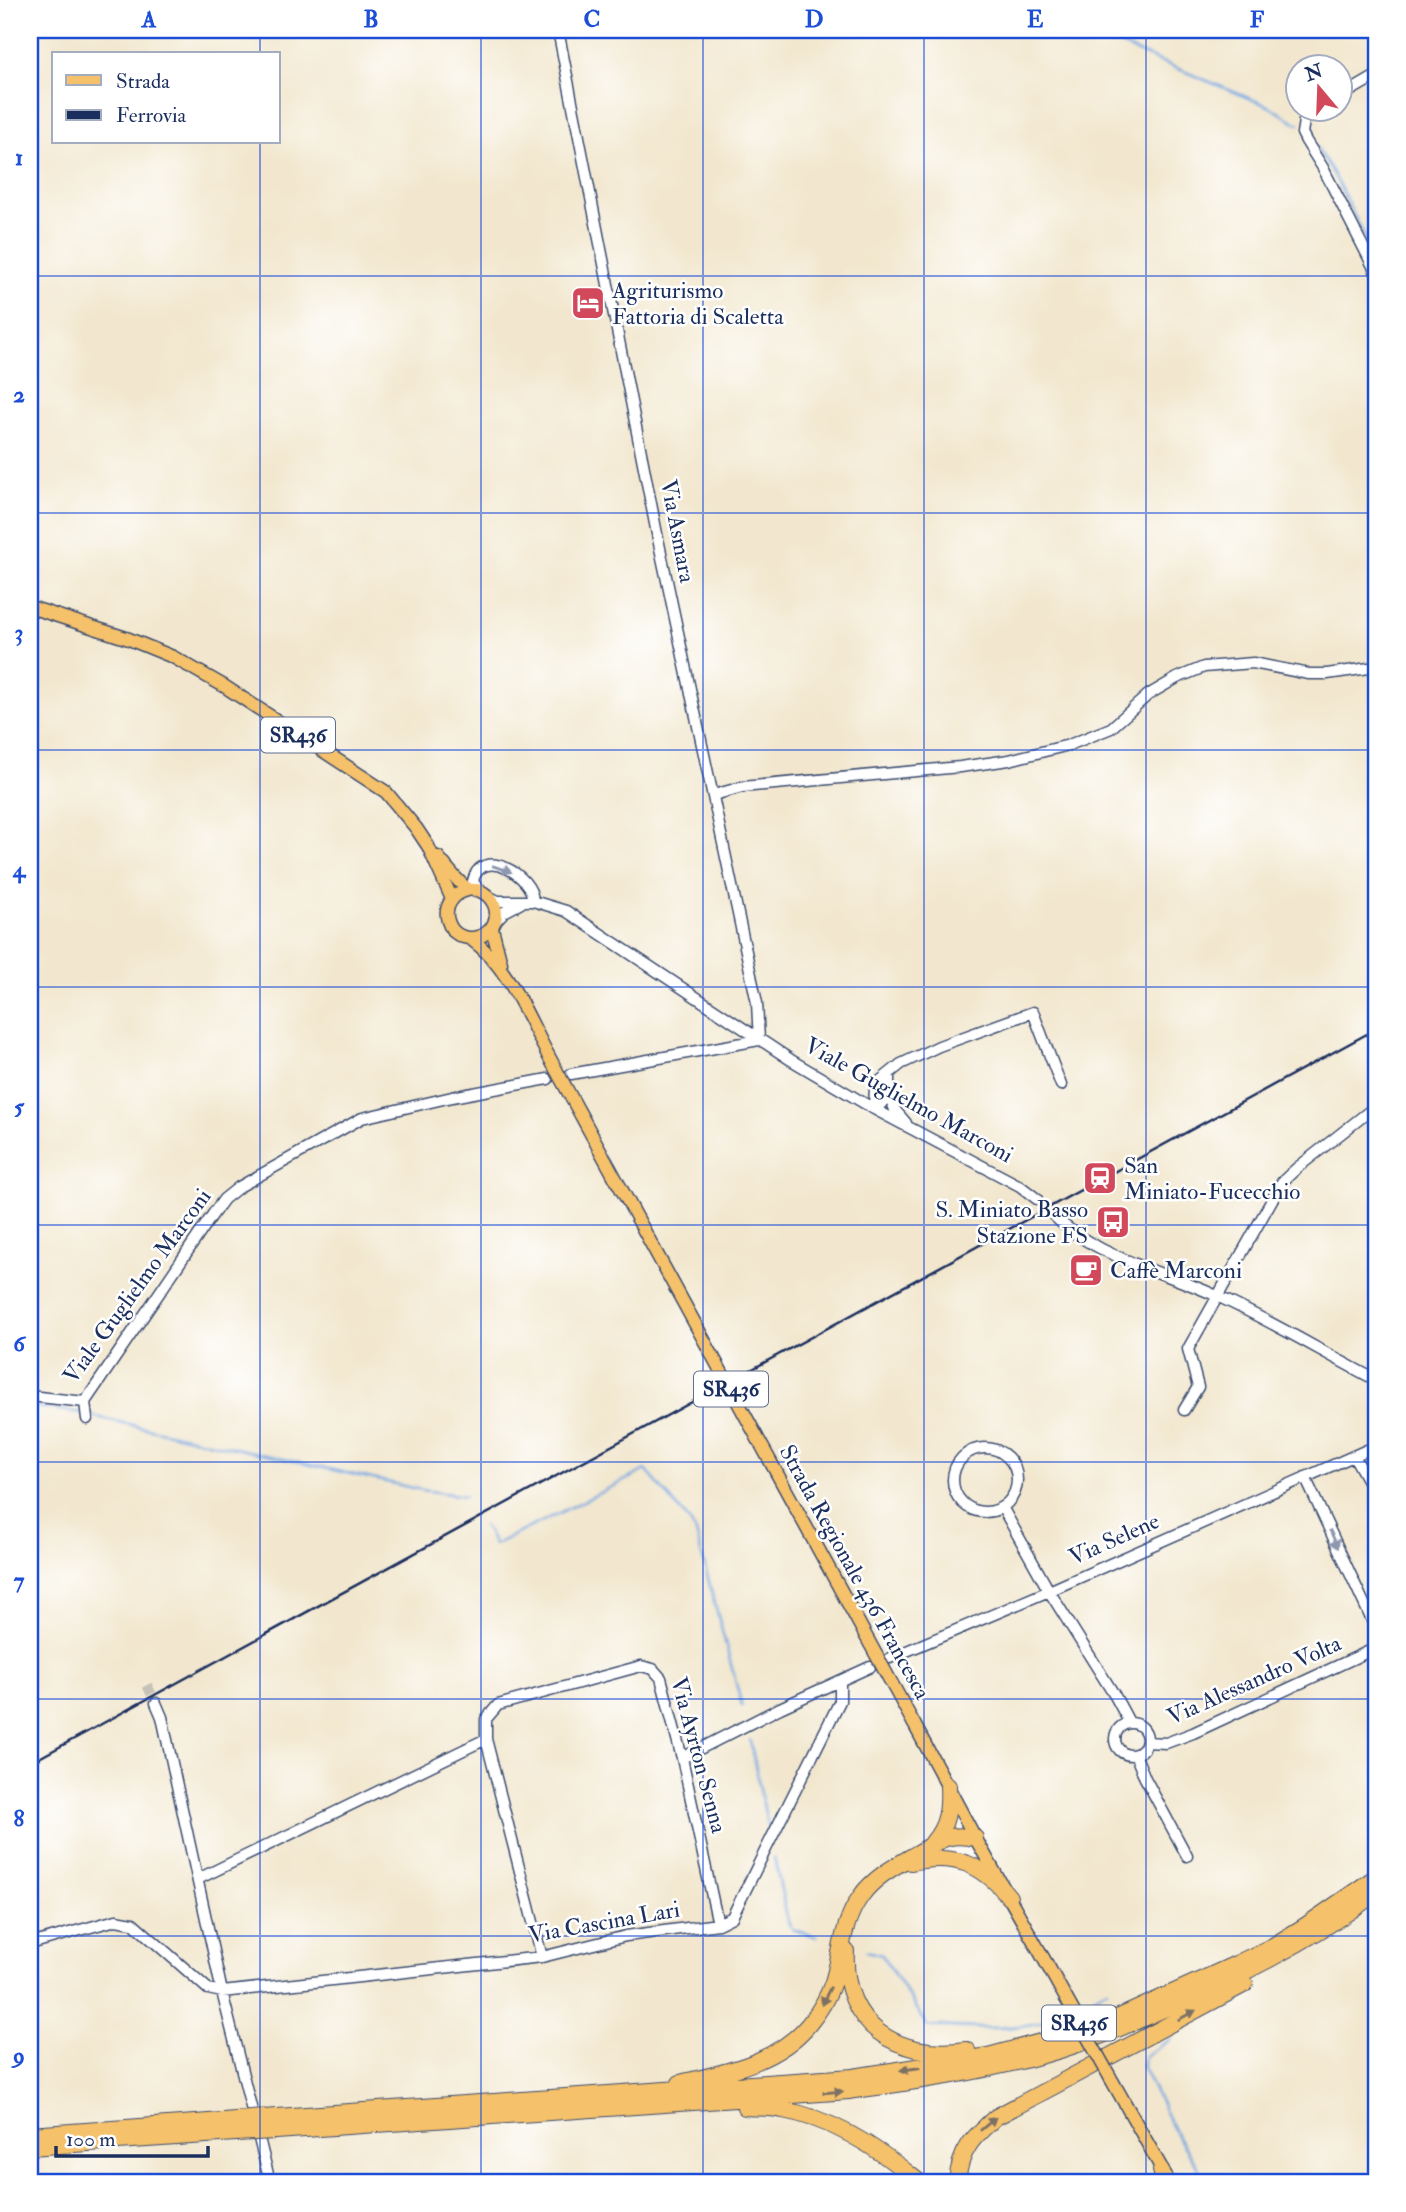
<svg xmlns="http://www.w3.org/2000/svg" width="1406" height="2212" font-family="'IM FELL Double Pica',serif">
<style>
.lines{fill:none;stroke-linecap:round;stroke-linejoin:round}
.stream{stroke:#74a6e0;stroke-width:2.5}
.minor-tunnel{stroke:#c7c2b8;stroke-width:10;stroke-dasharray:10 5;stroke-linecap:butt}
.minor-casing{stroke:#3b4b6f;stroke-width:13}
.major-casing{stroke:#3b4b6f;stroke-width:15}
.highway-casing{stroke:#3b4b6f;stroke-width:18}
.minor{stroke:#fff;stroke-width:10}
.major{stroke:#f5c16b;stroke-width:12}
.highway{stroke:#f5c16b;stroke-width:16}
.rail{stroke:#1b2f5e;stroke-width:2.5}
.major-bridge-casing{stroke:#3b4b6f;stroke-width:15;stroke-linecap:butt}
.highway-bridge-casing{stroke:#3b4b6f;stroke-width:18;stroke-linecap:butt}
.major-bridge{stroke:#f5c16b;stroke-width:12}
.highway-bridge{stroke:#f5c16b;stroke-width:16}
.oneway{fill:#8d97ae}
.oneway2{fill:#7d7164}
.grid{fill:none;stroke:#1d4ed8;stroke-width:2;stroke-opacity:0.55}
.labels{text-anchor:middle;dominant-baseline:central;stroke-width:5;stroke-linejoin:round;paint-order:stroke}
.shield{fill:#fff;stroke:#5f6d8e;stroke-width:2}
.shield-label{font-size:21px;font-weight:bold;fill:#1b2f5e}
.poi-label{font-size:23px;fill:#1b2f5e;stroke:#fff;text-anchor:start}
.street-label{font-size:23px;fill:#1b2f5e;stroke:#fff}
.neatline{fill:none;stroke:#1d4ed8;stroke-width:2.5}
.grid-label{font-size:23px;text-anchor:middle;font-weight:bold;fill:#1d4ed8}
</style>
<rect width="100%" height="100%" fill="#fff"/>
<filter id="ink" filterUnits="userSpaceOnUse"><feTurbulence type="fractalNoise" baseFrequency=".0143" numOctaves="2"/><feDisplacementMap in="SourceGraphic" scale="14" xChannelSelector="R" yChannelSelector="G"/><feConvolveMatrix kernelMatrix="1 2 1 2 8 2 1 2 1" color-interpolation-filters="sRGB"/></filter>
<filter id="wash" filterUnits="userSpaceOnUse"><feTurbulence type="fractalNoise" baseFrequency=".00686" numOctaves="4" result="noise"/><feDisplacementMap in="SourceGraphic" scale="28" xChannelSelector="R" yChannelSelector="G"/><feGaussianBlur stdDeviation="1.57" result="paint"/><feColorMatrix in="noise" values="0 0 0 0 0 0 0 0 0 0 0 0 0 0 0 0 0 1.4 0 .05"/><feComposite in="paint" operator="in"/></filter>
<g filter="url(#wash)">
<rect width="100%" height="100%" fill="#f2e7ce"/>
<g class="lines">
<path class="stream" d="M 1084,30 L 1268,106 L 1299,124
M 1309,136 L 1333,173 L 1376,259
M 30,1406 L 82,1413
M 88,1415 L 422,1490 L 465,1496
M 484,1526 L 494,1545 L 646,1470 L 690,1522 L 696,1533 L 742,1706
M 750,1740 L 768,1828
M 774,1857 L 788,1922 L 792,1929 L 817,1937
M 866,1951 L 882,1955 L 927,2026 C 974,2027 1025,2035 1067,2011
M 1076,2006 L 1107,1989
M 1171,2039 L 1145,2056 L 1142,2066 L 1175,2132 L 1207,2182"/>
</g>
</g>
<g filter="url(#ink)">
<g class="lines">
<path class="minor-tunnel" d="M 1037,1199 L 1052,1214
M 147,1685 L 156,1703"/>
<g class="minor-casing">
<path id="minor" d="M 558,30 L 657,534 L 757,1003 L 759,1040 L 571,1074
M 1340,97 L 1376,76
M 1319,108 L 1304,121 L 1302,133 L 1306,141 L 1323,168 L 1376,272
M 714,795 L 742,787 L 960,767 L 1009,760 L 1069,745 L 1111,728 L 1148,695 L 1177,678 L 1204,667 L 1253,663 L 1309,674 L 1327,674 L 1376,667
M 478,890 L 473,881 C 481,846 532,874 533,901
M 488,896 L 498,901 L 533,901 L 566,911 L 791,1060 L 874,1109 L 1020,1186 L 1037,1199
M 494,923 L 504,912 L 521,903
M 889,1093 L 895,1110 L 906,1123
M 874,1109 L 875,1085 L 901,1064 L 939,1046 L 1033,1012 L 1061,1085
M 874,1109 C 891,1098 889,1093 889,1074
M 1052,1214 C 1094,1258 1165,1271 1219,1297 C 1273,1322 1324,1353 1376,1380
M 30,1396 L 85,1402
M 85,1402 L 213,1214 L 224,1199 L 239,1187 L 362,1118 L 452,1097 L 548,1079
M 85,1402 L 87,1419
M 1184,1410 L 1198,1387 L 1188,1349 L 1282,1182 L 1297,1168 L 1376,1106
M953 1480a32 32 0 1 1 64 0a32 32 0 1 1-64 0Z
M 1354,1456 L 1376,1495
M 1305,1477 L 1376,1629
M 1002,1507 L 1049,1591 L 1115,1696 L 1129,1722
M 890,1658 L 1049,1591 L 1376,1446
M 156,1703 L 162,1717 L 222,1992 L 270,2182
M1115 1739a16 16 0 1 1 32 0a16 16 0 1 1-32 0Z
M 1147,1742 L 1166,1743 L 1193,1733 L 1376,1648
M 1135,1754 L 1145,1778 L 1187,1856
M 682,1758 L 780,1708 L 870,1667
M 198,1879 L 486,1739
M 30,1944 L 116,1920 L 133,1923 L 208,1989 L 222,1992 L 542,1957 L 626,1936 L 718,1924 L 732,1917 L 840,1701 L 840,1681
M 542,1957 L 486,1739 L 486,1719 L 498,1705 L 641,1666 L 653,1669 L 661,1678 L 682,1758 L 718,1924"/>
</g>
<g class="major-casing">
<path id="major" d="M 30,607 L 129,639 L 173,657 L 224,686 L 386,792 L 416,828 L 428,846 L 452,899
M 438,857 C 445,865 458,883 467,888 C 469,890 475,890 477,890 C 488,893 496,903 496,914 C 495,941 456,948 448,921 C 443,906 454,893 468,890
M 492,928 L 501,963
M 471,939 C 508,965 527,1016 548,1055
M 914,1724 L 977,1841 L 1049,1968
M 1110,2077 L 1166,2176"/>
</g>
<g class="highway-casing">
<path id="highway" d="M 933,1842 C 948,1825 949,1807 948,1786
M 911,1862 C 954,1853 982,1863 1009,1897
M 846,1951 C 842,2026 898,2060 967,2050
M 680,2083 C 726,2072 777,2063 809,2024 C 819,2012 828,1997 833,1982 C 842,1953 842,1922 861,1896 C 874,1877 897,1865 916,1854 C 939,1841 947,1832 975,1838
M 745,2107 C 757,2108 771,2107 783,2110 C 834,2119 881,2150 919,2182
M 277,2117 L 853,2077 L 988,2056 L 1067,2035 L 1115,2019 L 1236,1964 L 1273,1946 L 1305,1926 L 1376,1877
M 276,2131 L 849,2091 C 911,2082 972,2074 1032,2058 C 1076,2047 1116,2030 1157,2012 C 1235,1979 1307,1943 1376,1893
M 30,2135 L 236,2120
M 30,2147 L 235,2133
M 1161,2170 L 1164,2182
M 957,2182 C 960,2150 973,2137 996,2117 L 1245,1984"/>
</g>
<use href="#minor" class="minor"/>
<use href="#major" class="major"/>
<use href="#highway" class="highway"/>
<path class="rail" d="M 30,1763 L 1376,1029"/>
<g class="major-bridge-casing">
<path id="major-bridge" d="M 548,1055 L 914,1724
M 1049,1968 L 1110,2077"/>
</g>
<g class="highway-bridge-casing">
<path id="highway-bridge" d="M 236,2120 L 277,2117
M 235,2133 L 276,2131"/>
</g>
<use href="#major-bridge" class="major-bridge"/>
<use href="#highway-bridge" class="highway-bridge"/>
</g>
<defs><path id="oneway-solid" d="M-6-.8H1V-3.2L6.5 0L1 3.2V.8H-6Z" transform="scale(1.75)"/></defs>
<g class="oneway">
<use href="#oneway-solid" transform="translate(502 869) rotate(19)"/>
<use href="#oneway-solid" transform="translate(1334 1539) rotate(65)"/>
</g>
<g class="oneway2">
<use href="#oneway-solid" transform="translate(826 1996) rotate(117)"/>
<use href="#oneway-solid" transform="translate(1187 2015) rotate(-28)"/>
<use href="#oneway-solid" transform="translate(910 2069) rotate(172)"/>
<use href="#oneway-solid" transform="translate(833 2092) rotate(-4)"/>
<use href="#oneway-solid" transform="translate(988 2124) rotate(-40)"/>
</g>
</g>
<path class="grid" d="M 260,30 L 260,54M 481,30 L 481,2182M 703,30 L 703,2182M 924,30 L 924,2182M 1146,30 L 1146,2182M 260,142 L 260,2182M 30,276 L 1376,276M 30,513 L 1376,513M 30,750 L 1376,750M 30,987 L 1376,987M 30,1225 L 1376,1225M 30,1462 L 1376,1462M 30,1699 L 1376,1699M 30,1936 L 1376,1936"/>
<defs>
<g id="hotel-square" transform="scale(1.75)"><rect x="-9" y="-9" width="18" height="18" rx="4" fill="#d1495b" stroke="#fff"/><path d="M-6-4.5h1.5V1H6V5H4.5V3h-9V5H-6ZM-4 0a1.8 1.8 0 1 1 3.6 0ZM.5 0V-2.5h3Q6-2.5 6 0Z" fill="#fff"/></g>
<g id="station-square" transform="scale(1.75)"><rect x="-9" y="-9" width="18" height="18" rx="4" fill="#d1495b" stroke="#fff"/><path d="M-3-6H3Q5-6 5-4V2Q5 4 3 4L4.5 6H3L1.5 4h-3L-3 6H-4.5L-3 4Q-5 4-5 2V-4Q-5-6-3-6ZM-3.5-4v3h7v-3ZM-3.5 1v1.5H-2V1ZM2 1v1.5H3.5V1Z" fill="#fff"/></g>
<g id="bus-square" transform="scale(1.75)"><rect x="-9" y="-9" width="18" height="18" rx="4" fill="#d1495b" stroke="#fff"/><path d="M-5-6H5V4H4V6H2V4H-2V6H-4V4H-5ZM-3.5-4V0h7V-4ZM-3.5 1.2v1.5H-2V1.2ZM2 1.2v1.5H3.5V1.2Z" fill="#fff"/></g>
<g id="cafe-square" transform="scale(1.75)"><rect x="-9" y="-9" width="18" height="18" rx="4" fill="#d1495b" stroke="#fff"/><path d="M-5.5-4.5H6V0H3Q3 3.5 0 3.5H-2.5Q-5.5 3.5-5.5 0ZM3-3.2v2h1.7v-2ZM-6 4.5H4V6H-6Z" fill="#fff"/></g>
</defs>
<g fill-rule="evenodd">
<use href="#hotel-square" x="588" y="303"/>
<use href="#station-square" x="1100" y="1178"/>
<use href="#bus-square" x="1113" y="1222"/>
<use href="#cafe-square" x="1086" y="1270"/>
</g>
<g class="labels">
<g class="shield">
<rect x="261" y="717.5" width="74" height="35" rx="5"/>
<rect x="694" y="1371.5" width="74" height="35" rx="5"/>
<rect x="1042" y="2005.5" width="74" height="35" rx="5"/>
</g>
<g class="shield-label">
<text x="298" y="735">SR436</text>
<text x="731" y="1389">SR436</text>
<text x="1079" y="2023">SR436</text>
</g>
<g class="poi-label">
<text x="612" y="290">Agriturismo<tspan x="612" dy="26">Fattoria di Scaletta</tspan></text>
<text x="1124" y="1165">San<tspan x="1124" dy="26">Miniato-Fucecchio</tspan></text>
<text x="1088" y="1209" text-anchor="end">S. Miniato Basso<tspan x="1088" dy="26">Stazione FS</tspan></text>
<text x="1110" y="1270">Caffè Marconi</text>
</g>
<g class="street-label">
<text transform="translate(678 531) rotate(79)">Via Asmara</text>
<text transform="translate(909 1100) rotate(29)">Viale Guglielmo Marconi</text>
<text transform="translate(137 1286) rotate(-54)">Viale Guglielmo Marconi</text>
<text transform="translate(1114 1539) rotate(-24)">Via Selene</text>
<text transform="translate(855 1572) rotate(61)">Strada Regionale 436 Francesca</text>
<text transform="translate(1254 1680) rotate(-24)">Via Alessandro Volta</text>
<text transform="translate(699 1755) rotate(75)">Via Ayrton Senna</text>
<text transform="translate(604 1922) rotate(-10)">Via Cascina Lari</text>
</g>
</g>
<rect width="1406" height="2212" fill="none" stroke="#fff" stroke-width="77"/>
<rect x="52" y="52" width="228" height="91" fill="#ffffff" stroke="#a4acbf" stroke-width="2"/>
<rect x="66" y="75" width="35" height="10" fill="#f5c16b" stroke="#a4acbf" stroke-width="2"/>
<text x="116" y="88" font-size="21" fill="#1b2f5e">Strada</text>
<rect x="66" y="110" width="35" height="10" fill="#1b2f5e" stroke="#a4acbf" stroke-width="2"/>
<text x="116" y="122" font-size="21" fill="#1b2f5e">Ferrovia</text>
<g transform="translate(1319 88) rotate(341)"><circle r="33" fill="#ffffff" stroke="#a4acbf" stroke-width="2"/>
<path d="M0-5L12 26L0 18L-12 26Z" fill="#d1495b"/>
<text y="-10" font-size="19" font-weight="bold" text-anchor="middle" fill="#1b2f5e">N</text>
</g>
<path d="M56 2146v10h152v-10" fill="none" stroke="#1b2f5e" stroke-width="3.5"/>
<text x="66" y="2146" font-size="21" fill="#1b2f5e" stroke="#ffffff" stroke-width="5" paint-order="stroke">100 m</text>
<rect x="38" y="38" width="1330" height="2136" class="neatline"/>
<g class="grid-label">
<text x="149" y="27">A</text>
<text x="371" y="27">B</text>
<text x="592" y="27">C</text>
<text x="814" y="27">D</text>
<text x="1035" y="27">E</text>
<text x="1257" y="27">F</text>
<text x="19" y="165">1</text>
<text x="19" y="402">2</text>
<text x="19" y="640">3</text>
<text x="19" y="877">4</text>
<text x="19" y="1114">5</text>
<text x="19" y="1351">6</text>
<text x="19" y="1588">7</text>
<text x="19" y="1826">8</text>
<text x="19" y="2063">9</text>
</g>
</svg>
